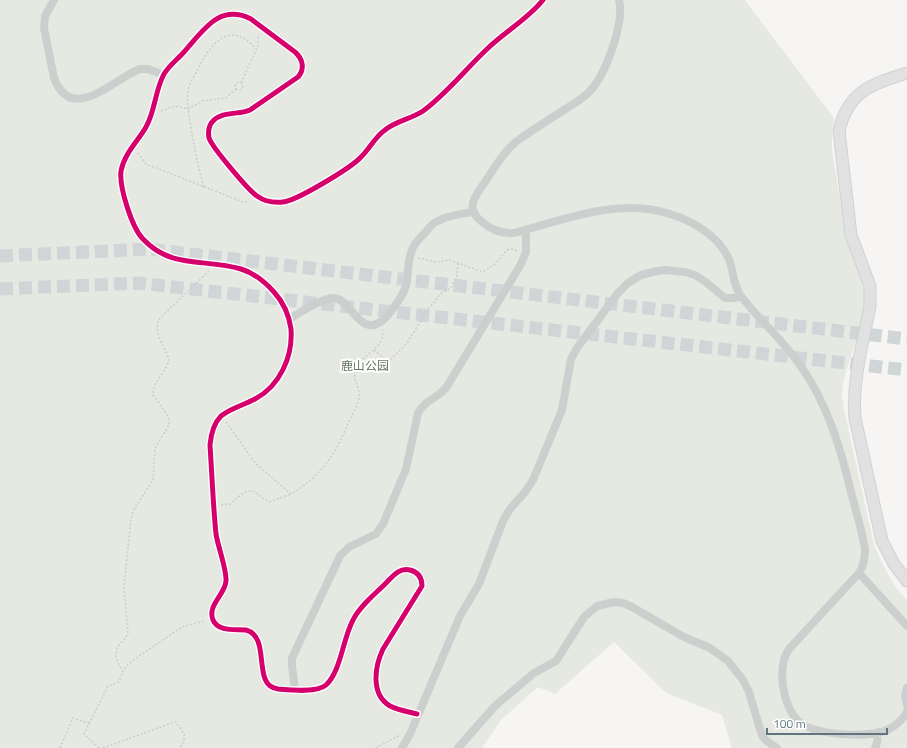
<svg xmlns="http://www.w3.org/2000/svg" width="907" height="748" font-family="'Titillium Web','Noto Sans SC',sans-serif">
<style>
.green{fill:#e6e9e2}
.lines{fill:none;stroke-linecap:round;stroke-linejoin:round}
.primary-tunnel{stroke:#d0d5d7;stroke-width:13;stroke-dasharray:13 6;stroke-linecap:butt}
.secondary-casing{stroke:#cfd2d3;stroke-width:13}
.path{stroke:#cccccd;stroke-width:1.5;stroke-dasharray:2 2;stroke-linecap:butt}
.street{stroke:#cdcfcf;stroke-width:8}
.secondary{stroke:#e1e1e2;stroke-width:11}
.cycleway-casing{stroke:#fff;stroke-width:8}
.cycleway{stroke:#d6006c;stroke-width:5}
.labels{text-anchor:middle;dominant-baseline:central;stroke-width:4;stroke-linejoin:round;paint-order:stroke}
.park-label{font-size:12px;fill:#67785f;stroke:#fff}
</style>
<rect width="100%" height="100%" fill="#f6f5f4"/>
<path class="green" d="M 0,0 L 745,0 L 834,118 L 832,134 L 832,150 L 847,239 L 863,284 L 866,299 L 865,313 L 844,378 L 842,394 L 844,409 L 874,545 C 883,564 891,585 907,600 L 907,748 L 732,748 L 722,715 L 666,693 L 614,642 L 555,694 L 538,687 L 501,720 L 482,748 L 0,748 Z"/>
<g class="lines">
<path class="primary-tunnel" d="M 0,256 L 149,249 L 907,339
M 0,289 L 138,283 L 907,370"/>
<g class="secondary-casing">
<path id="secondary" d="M 907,73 C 872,84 848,91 839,131 L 851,235 L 870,286 L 870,306 C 863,343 852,380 855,418 L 882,541 L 894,564 L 907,581"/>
</g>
<path class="path" d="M235 86a4 4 0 1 1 8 0a4 4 0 1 1-8 0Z
M 241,83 L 258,46 L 258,34
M 161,111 L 175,106 L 188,109 L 202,101 L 226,98 L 236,89
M 138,153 L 146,164 L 243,202 L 246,202 L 249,200
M 204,187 C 198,166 194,148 191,127 C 189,115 186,103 188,91 C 189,84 194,77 197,71 C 210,44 230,18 257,50
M 418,258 L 436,262 L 450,260 L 477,270 L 484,271 L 494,265 L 507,250 L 512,249 L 518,251
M 374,350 L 386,360 L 390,360 L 407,343 L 422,319 L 426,310 L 434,303 L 440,294 L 451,288 L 457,275 L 458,262
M 226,422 L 256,464 L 291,494 C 322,476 336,453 349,421 C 353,414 357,406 359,398 C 361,388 351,379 356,368 C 361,355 387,347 382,330
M 221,505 L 230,504 L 243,493 L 248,491 L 253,491 L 269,502 L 291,494
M 123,672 C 118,663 112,654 120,644 C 123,640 126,638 128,633 L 124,587 L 131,519 L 133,511 L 153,480 L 155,448 L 169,425 L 169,417 L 153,395 C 152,382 166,373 169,360 C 166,347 151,332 160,318 L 209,271
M 60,748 L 73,718 L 89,723
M 99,748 L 84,734 L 108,686 L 119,682 L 124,669 L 132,661 L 182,627 L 204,621
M 103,748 L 174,722 L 176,722 C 184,735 188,734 180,748
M 376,748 L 400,735"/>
<path class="street" d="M 54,0 L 45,16 L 44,28 L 54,78 C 72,125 113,79 140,69 L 148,69 L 164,75
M 619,0 C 625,22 606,73 591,90 C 584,98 575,103 567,108 C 551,118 536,128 521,138 C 505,149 495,167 485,182 C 475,196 465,208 481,221 C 491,230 501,234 514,233 C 564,220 618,197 670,214 C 693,221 721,237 730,262 C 734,274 733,285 741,296 C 759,320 783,340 800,365 C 828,404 841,450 852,496 C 857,514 862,531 865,549 C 865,558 864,566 859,573 L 789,649 C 787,652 785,656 784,660 C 779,680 785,715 805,726 C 824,735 868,738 887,730 C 896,726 902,720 907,712
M 289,319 C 300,313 321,298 333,298 C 351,298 359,338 382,321 C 390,314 403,296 406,286 C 409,274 407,261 412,250 C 414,243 420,238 425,233 C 429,228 432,223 438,221 C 448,215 462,214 473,212
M 859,573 L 907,626
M 907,688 L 905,696 L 907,705
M 295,689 L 292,666 L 292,658 L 340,556 L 349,547 L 376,534 L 383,524 L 406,469 L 418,413 C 424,401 437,398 446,388 L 521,264 L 526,252 L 526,230
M 417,714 C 409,712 398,710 390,706 C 370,694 375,666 383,649 L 422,586 C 422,578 418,572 410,570 C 399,567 392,577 385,584 C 374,595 360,606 353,620 C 343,638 341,671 326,685 C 317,693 290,690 278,689 C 251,686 272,637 246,630 C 235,629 218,632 213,620 C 207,605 225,595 226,581 C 227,570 218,547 216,534 C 213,504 212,475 210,445 C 211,434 213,424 221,416 C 231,408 244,405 255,399 C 280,386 293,356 291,329 C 289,315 284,303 274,292 C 265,282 254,273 241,269 C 205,258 172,270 143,239 C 132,228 119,187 121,171 C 124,154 138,141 146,127 C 155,111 155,92 163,76 C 167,67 178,59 184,52 C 203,31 219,3 251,19 L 295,52 C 303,59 305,69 298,77 L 250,110 C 239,115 222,111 213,121 C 209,125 208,132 209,138 C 212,147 248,190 257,196 C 264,201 274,203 283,202 C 296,201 351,168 361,157 C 370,148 375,137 385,130 C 396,121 411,119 423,111 C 446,94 465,70 486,50 C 504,32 527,20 543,0
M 402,748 L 410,734 L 460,616 L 479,584 L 503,521 L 510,509 L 525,492 L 533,480 L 562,410 L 571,359 L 577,348 L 618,293 L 628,283 L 641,275 L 657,271 L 665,270 L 685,272 L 695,275 L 707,283 L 725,298 L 735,298 L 741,296
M 458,748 L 495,706 L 534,673 L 556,661 L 584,617 L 597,606 L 614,602 L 623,603 L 632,607 L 684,637 L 710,648 L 728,661 L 743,680 L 749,692 L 760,729 L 763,737 L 768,742 L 777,748
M 875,748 L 877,743 L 878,732"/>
<use href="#secondary" class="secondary"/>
<g class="cycleway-casing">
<path id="cycleway" d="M 417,714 C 409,712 398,710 390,706 C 370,694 375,666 383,649 L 422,586 C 422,578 418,572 410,570 C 399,567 392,577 385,584 C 374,595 360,606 353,620 C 343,638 341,671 326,685 C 317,693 290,690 278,689 C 251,686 272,637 246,630 C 235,629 218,632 213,620 C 207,605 225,595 226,581 C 227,570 218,547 216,534 C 213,504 212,475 210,445 C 211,434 213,424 221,416 C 231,408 244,405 255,399 C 280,386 293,356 291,329 C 289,315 284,303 274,292 C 265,282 254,273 241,269 C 205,258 172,270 143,239 C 132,228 119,187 121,171 C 124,154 138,141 146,127 C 155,111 155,92 163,76 C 167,67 178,59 184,52 C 203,31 219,3 251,19 L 295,52 C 303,59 305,69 298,77 L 250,110 C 239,115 222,111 213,121 C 209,125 208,132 209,138 C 212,147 248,190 257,196 C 264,201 274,203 283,202 C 296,201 351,168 361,157 C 370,148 375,137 385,130 C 396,121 411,119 423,111 C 446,94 465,70 486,50 C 504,32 527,20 543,0"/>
</g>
<use href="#cycleway" class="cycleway"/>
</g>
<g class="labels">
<g class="park-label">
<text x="365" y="365">鹿山公园</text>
</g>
</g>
<path d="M767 728v6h120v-6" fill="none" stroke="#5f7680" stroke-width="2"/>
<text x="773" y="728" font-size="12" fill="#5f7680" stroke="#ffffff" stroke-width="3" paint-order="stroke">100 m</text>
</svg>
